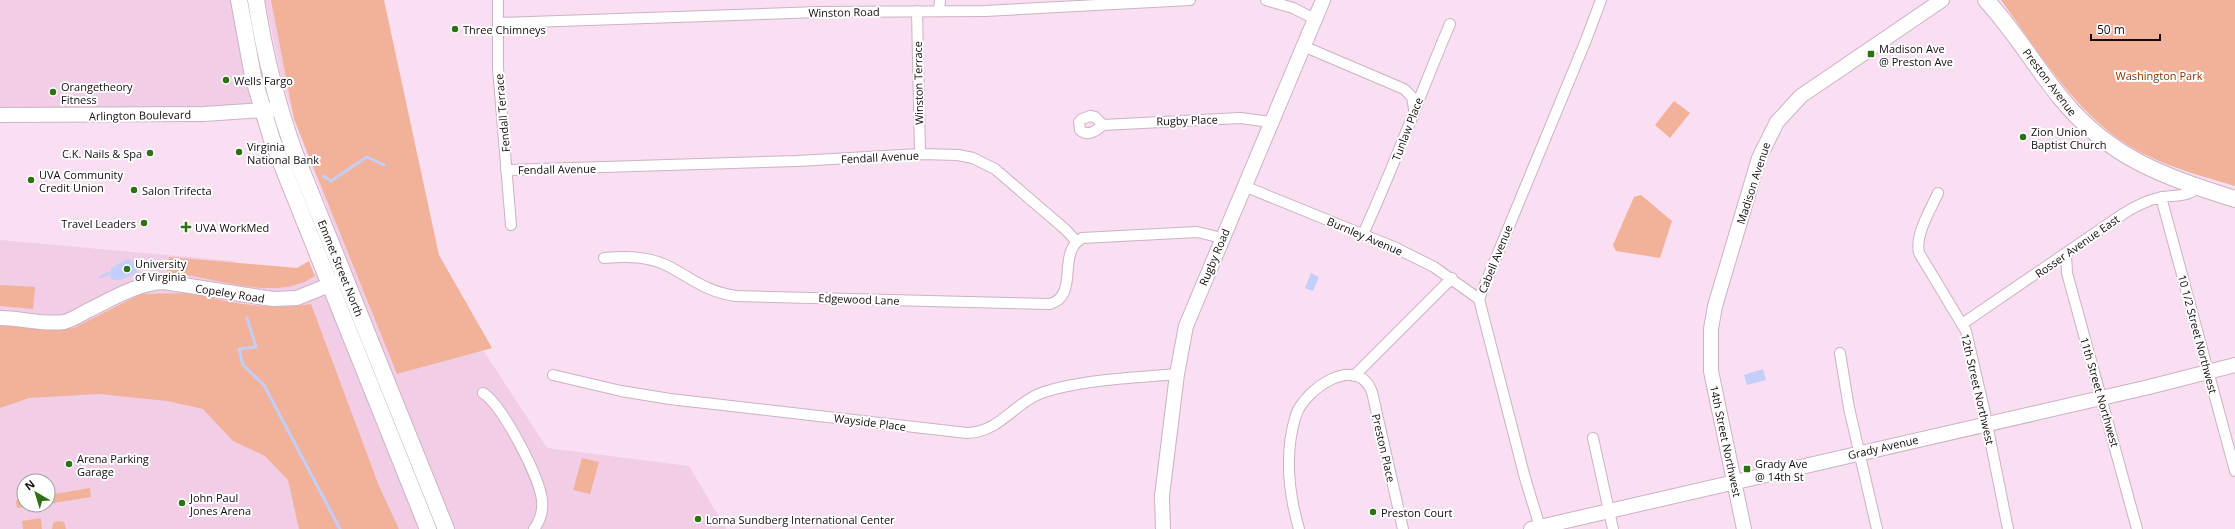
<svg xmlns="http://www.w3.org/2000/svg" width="2235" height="529" font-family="'Open Sans',sans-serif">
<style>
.built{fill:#f1cee5;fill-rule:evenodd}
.green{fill:#f1b299}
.water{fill:#c4cefa}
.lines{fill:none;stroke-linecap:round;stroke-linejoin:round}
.stream{stroke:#c4cefa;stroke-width:3}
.street-casing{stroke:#ccb2c4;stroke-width:12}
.secondary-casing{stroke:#ccb2c4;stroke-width:16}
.primary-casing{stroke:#ccb2c4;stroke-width:18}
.street{stroke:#fff;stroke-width:10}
.secondary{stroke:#fff;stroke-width:14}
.primary{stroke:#fff;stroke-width:16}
.poi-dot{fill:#2c7212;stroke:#fff;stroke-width:1.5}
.labels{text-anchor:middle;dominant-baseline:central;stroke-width:4;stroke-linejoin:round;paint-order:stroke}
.street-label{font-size:11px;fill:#150c12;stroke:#fff}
.poi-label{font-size:11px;fill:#150c12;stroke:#fff;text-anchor:start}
.park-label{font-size:11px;fill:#8e3401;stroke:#fff}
</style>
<rect width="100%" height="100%" fill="#fadef1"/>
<path class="built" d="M 0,0 L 240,0 L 262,110 L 0,113 Z
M 265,0 L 377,0 L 408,235 L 547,448 L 689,466 L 726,529 L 0,529 L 0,240 L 233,261 L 275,276 L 301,279 L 347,261 L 301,138 L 282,81 ZM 24,481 L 48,481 L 48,505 L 24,505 Z"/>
<path class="green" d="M 271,0 L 384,0 L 439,255 L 492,348 L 397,374 L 294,119 Z
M 2001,0 L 2235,0 L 2235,186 C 2205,177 2174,169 2146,155 C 2081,124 2042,56 2001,0 Z
M 1674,101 L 1690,113 L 1670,138 L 1655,125 Z
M 1641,195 L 1672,221 L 1660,258 L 1616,251 L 1613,245 L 1634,197 Z
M 169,257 L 297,268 L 309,261 L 315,276 C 273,304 213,275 167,273 Z
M 0,285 L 35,287 L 33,309 L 0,306 Z
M 190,293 C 230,303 269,311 311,304 L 379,486 L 399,529 L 299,529 L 288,480 L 265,456 L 233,441 L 203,409 L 167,401 L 99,394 L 29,398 L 0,408 L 0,324 L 8,322 L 42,330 L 74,328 L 141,294 Z
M 582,458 L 599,462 L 590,494 L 573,490 Z
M 90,488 L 91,497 L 48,504 L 48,495 Z
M 24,499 L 24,505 L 40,505 L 17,508 L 16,500 Z
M 41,518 L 42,529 L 23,529 L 22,521 Z
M 58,521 L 64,522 L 66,529 L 52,529 L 53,523 Z"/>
<path class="water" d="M 127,259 L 137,263 L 138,268 L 137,272 C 128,277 119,283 110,278 L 111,268 Z
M 1311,273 L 1319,277 L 1313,291 L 1305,288 Z
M 1763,369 L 1766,380 L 1747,385 L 1744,375 Z"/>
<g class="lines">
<path class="stream" d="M 323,176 L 331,181 L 367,157 L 384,165
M 101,277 L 109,273
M 247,318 L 256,347 L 239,349 L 243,365 L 264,385 L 340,529"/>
<g class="street-casing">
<path id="street" d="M 498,0 L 498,68 L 511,225
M 1266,0 L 1293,8 L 1315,19
M 917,11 L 920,154
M 939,11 L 940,0
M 498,23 L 819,12 L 985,11 L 1190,0
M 1303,46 L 1404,89 L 1412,97 L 1414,109
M 1090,116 L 1095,117 L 1103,125 C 1096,131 1088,137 1080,130 L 1079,122 L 1082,119 Z
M 1103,125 L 1240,118 L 1271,122
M 506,170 L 797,161 L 920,154 L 958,155 L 973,158 L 995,169 L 1066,230 L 1076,241
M 1244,186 L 1396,248 L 1434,267 L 1479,299
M 1938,193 C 1930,211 1915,234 1919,253 L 1966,331 L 1984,409 L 2008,529
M 2161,197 L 2235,471
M 1363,234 C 1395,165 1420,94 1450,24
M 2066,254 L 2067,273 L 2137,529
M 604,258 C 627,256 649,256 670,267 C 694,280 707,292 736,296 L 1050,304 C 1080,295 1056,253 1082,238 L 1197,232 L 1222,238
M 1962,324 L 2123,214 C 2134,207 2145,201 2158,198 C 2173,194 2187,199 2199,186
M 1840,353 L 1849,408 L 1877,529
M 553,375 L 621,391 L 670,399 L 967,433 C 1001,432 1014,402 1044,392 C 1086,379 1133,378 1177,374
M 1354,376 L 1452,278
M 483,393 C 503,406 539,476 542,500 C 543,510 540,521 534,529
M 1593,438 L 1613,529
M 1540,527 L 1525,478 L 1479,299 L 1586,40 L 1601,0
M 1299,529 C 1288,491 1284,453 1296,415 C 1305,389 1357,353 1372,392 L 1403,529"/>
</g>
<g class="secondary-casing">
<path id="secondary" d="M 0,115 L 204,114 L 280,109
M 0,318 C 21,318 43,325 64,322 C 72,320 80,315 87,311 C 110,300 137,283 164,282 L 273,299 L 297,298 L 339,281
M 1163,529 L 1162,496 L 1177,374 L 1186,326 L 1323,0
M 1531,529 L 2149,387 L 2235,365
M 1744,529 L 1711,371 L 1711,329 L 1715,306 L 1759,158 L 1777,122 L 1801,96 L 1942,0"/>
</g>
<g class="primary-casing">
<path id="primary" d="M 239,0 L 253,76 L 272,140 L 428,529
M 256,0 C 264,53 277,104 295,154 L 446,529
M 1986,0 C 2014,30 2034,65 2060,97 C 2109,158 2163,176 2235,199"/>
</g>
<use href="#street" class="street"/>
<use href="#secondary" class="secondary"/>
<use href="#primary" class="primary"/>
</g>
<g class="poi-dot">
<circle cx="455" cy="29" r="4"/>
<rect x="1867" y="50" width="8" height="8" rx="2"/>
<circle cx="226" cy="80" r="4"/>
<circle cx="53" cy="92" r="4"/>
<circle cx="2023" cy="137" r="4"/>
<circle cx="239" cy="152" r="4"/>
<circle cx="150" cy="153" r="4"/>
<circle cx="31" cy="180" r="4"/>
<circle cx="134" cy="190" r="4"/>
<circle cx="144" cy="223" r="4"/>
<path d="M184 221h4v4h4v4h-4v4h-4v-4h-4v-4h4z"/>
<circle cx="127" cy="269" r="4"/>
<circle cx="69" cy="464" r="4"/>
<rect x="1743" y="465" width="8" height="8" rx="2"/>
<circle cx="182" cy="503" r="4"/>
<circle cx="1373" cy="512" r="4"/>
<circle cx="698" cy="519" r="4"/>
</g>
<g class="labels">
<g class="street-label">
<text transform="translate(844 12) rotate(-1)">Winston Road</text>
<text transform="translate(2050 82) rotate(53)">Preston Avenue</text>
<text transform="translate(918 83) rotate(-91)">Winston Terrace</text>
<text transform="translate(502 113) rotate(-95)">Fendall Terrace</text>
<text transform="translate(140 115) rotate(-1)">Arlington Boulevard</text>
<text transform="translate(1187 120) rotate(-2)">Rugby Place</text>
<text transform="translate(1407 129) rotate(-69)">Tunlaw Place</text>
<text transform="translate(880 157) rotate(-3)">Fendall Avenue</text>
<text transform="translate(557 169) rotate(-1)">Fendall Avenue</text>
<text transform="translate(1753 183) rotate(-72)">Madison Avenue</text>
<text transform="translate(1365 236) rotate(23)">Burnley Avenue</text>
<text transform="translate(2077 246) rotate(-35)">Rosser Avenue East</text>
<text transform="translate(1214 257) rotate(-67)">Rugby Road</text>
<text transform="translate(1495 259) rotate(-68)">Cabell Avenue</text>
<text transform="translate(341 268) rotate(68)">Emmet Street North</text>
<text transform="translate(230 293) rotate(9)">Copeley Road</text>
<text transform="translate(859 299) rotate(2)">Edgewood Lane</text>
<text transform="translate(2198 334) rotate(75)">10 1/2 Street Northwest</text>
<text transform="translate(1978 389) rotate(77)">12th Street Northwest</text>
<text transform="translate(2100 392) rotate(74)">11th Street Northwest</text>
<text transform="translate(870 422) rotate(7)">Wayside Place</text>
<text transform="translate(1726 441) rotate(78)">14th Street Northwest</text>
<text transform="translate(1883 447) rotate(-13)">Grady Avenue</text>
<text transform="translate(1384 448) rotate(77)">Preston Place</text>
</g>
<g class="poi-label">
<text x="463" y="29">Three Chimneys</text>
<text x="1879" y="48">Madison Ave<tspan x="1879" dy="13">@ Preston Ave</tspan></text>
<text x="234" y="80">Wells Fargo</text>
<text x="61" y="86">Orangetheory<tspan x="61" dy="13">Fitness</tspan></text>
<text x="2031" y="131">Zion Union<tspan x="2031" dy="13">Baptist Church</tspan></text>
<text x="247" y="146">Virginia<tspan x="247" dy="13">National Bank</tspan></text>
<text x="142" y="153" text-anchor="end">C.K. Nails &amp; Spa</text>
<text x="39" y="174">UVA Community<tspan x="39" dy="13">Credit Union</tspan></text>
<text x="142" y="190">Salon Trifecta</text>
<text x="136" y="223" text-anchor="end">Travel Leaders</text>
<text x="195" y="227">UVA WorkMed</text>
<text x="135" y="263">University<tspan x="135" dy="13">of Virginia</tspan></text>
<text x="77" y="458">Arena Parking<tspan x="77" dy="13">Garage</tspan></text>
<text x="1755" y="463">Grady Ave<tspan x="1755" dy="13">@ 14th St</tspan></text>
<text x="190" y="497">John Paul<tspan x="190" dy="13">Jones Arena</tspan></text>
<text x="1381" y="512">Preston Court</text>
<text x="706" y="519">Lorna Sundberg International Center</text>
</g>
<g class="park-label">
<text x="2159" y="75">Washington Park</text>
</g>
</g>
<g transform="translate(36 493) rotate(322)"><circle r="19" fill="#ffffff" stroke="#a19ea0"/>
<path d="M0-3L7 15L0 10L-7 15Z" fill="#2c7212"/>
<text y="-6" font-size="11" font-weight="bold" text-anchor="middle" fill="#150c12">N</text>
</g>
<path d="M2091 34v6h69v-6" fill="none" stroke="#150c12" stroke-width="2"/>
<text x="2097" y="34" font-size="12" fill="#150c12" stroke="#ffffff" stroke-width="3" paint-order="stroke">50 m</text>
</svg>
